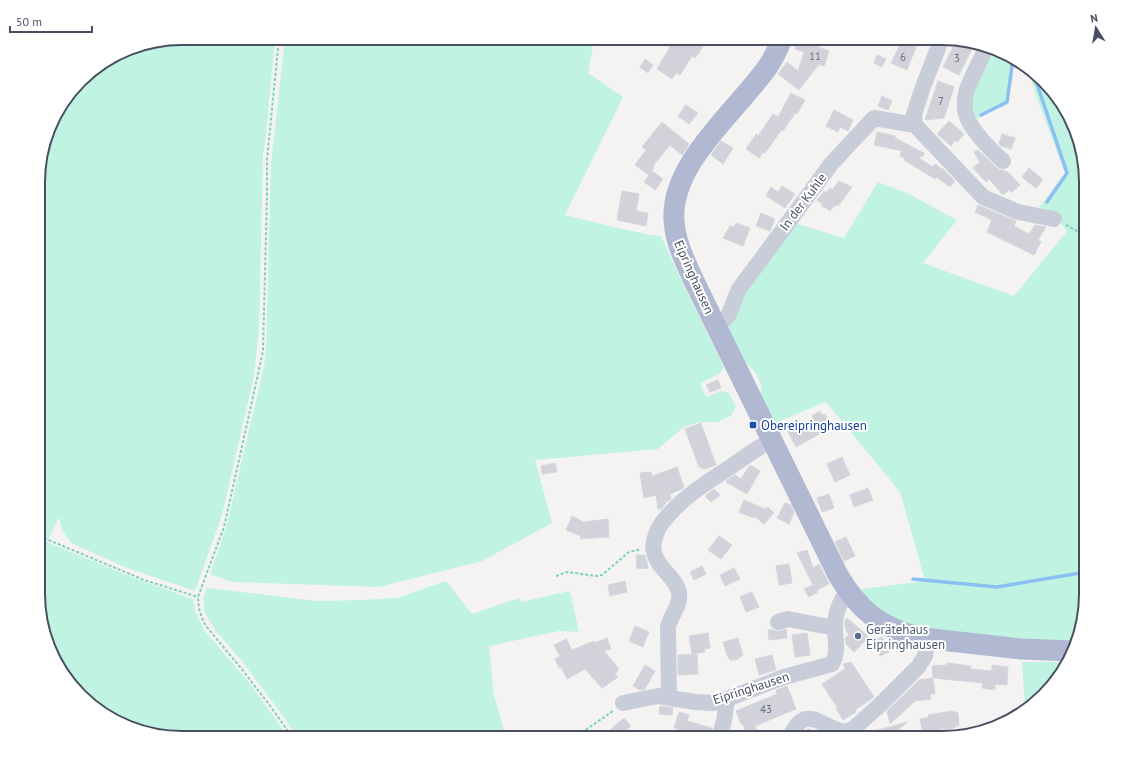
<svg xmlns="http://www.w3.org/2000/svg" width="1124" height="776" font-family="'PT Sans',sans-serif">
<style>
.green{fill:#c1f3e2}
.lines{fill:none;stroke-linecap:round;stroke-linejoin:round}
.stream{stroke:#8cc0f2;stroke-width:3.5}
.building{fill:#d2d3da;stroke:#d6d6de}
.path{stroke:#76d3bf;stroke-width:2;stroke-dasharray:3 2;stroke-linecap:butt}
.minor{stroke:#c9cdda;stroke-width:16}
.major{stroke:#b1b9d2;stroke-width:21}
.transit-dot{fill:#1a4fb4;stroke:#fff;stroke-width:1.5}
.service-dot{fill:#5c6f8a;stroke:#fff;stroke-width:1.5}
.labels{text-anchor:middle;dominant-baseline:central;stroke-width:4;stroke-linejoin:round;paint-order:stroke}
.number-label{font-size:11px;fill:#6b707f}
.street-label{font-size:13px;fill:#494f61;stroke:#fff}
.transit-label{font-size:13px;fill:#164399;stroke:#fff;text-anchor:start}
.service-label{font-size:13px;fill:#4e5e75;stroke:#fff;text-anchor:start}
.rim{fill:none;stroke:#494f61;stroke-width:2}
</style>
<rect width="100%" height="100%" fill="#f5f3f2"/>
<path class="green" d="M 182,38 L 275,38 L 266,135 L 263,156 L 259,329 L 254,376 L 222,515 L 195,591 L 127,568 L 71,543 L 62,530 L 59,517 L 47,542 L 129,576 L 193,599 L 195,611 L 204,630 L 251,685 L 289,738 L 173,738 L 136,730 L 95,708 L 57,666 L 39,612 L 39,164 L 53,118 L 87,74 L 127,49 Z
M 289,38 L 590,38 L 594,41 L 588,73 L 623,97 L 565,215 L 618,228 L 651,235 L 661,236 L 683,284 L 724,367 L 719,374 L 701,383 L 702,389 L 707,397 L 721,391 L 729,393 L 736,407 L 731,416 L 717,422 L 700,422 L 684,427 L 658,449 L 535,460 L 552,523 L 482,561 L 379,587 L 232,582 L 210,574 L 226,528 L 264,366 L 266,352 L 271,164 L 284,47 L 290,42 Z
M 989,46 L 1014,59 L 1008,104 L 973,121 L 972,82 Z
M 1027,67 L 1029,68 L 1071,118 L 1086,173 L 1086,603 L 1078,640 L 1076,644 L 968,638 L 909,625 L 882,614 L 855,590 L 925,581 L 900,492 L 826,402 L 772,424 L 762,398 L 761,387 L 759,380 L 755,372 L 750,366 L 744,362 L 728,328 L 737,301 L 791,222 L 844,238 L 878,182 L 907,193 L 957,220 L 923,263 L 1014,296 L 1067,231 L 1054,214 L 1039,207 L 1065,173 L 1037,98 Z
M 446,581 L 472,614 L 519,598 L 521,602 L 570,591 L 579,632 L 559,631 L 489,646 L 494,696 L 503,726 L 505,738 L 297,738 L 286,720 L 241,660 L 215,630 L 205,613 L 203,597 L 207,588 L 317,601 L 363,600 L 397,598 Z
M 1022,662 L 1066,662 L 1056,681 L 1025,707 Z"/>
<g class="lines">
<path class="stream" d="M 1033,72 L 1067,173 L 1047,202
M 981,115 L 1007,102 L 1013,59
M 913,579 L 997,587 L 1086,572"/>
</g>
<path class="building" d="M 655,38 L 705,38 L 703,43 L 704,44 L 698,55 L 697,54 L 695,58 L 692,56 L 680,75 L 676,73 L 672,79 L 657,69 L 670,47 Z
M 798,38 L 814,38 L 812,44 L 829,51 L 824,66 L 819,64 L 799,90 L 778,74 L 787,62 L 798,71 L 804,52 L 795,49 Z
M 902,41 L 916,47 L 907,70 L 891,63 Z
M 956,41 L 962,44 L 964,41 L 975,43 L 959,75 L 943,67 Z
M 877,55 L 886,59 L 882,67 L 874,63 Z
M 645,59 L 653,65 L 648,73 L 640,67 Z
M 938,81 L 954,87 L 944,118 L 925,120 Z
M 791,93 L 805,100 L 797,114 L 795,113 L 783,131 L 782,129 L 765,153 L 763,152 L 759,158 L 746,149 L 756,134 L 758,136 L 773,114 L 778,117 Z
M 882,96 L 892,101 L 888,110 L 878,106 Z
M 686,105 L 698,113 L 689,124 L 678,116 Z
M 834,110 L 853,120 L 848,131 L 840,127 L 838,132 L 826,126 Z
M 949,121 L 964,134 L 957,142 L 955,140 L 951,146 L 937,134 Z
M 662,122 L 689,144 L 682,155 L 670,145 L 653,166 L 654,167 L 649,175 L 635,165 L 646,150 L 642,147 Z
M 877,132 L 895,136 L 895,138 L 924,153 L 923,156 L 921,156 L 919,158 L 933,167 L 935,164 L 942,169 L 942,168 L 955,181 L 950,187 L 936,177 L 935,179 L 904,160 L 905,158 L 900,156 L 902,151 L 874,145 Z
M 1002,134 L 1015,138 L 1011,149 L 1001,146 L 999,144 Z
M 721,141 L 733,148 L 723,164 L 711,155 Z
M 978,150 L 997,168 L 1000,170 L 1004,170 L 1003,173 L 1006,171 L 1010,174 L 1020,185 L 1012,192 L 1009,190 L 1003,195 L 989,179 L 986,182 L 973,168 L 980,162 L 974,152 Z
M 1029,168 L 1043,180 L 1036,188 L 1022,177 Z
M 652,171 L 663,179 L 655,190 L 644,182 Z
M 839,181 L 852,187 L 839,205 L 834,206 L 830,211 L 825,207 L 822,207 L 822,204 L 817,200 L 824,191 L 826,193 L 830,188 L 832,190 Z
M 782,186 L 795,194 L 785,208 L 766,196 L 771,187 L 778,192 Z
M 622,191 L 639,194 L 636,211 L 648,213 L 646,226 L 617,220 Z
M 978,205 L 1016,221 L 1014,226 L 1029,234 L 1035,225 L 1046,227 L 1038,240 L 1041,242 L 1034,255 L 987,232 L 992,220 L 975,212 Z
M 761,213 L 775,219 L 770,231 L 756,226 Z
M 736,223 L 750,228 L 743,246 L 723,238 L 730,226 L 734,227 Z
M 718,380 L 721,388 L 710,392 L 706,385 Z
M 820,411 L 822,415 L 825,414 L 832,427 L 796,447 L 787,430 L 796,425 L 798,429 L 814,420 L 812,416 Z
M 701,423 L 716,465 L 704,469 L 699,467 L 685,429 Z
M 842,457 L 850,475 L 835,482 L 827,464 Z
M 555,463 L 557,472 L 542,474 L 541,466 Z
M 750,465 L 760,471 L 747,494 L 726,482 L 727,480 L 735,475 L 741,479 Z
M 677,467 L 684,487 L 682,489 L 670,494 L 671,499 L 669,501 L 666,501 L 666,503 L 662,508 L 658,509 L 656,495 L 644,498 L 640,473 L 651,472 L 652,476 Z
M 868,488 L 873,500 L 854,507 L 850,495 Z
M 714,489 L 720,495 L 711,502 L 705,496 Z
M 829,494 L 834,508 L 822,512 L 817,498 Z
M 744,500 L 765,509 L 768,507 L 774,513 L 764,524 L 754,516 L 753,518 L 739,512 Z
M 785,503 L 791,505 L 794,512 L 789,524 L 777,518 Z
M 572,516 L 583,522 L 608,519 L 609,537 L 580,539 L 581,536 L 566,530 Z
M 719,536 L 732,545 L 721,559 L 708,550 Z
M 846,537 L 855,556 L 844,561 L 835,542 Z
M 807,550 L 813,568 L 819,564 L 829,584 L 817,590 L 818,592 L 809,597 L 804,589 L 813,585 L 797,553 Z
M 636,555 L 645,555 L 647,562 L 648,568 L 637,569 Z
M 789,564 L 792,583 L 779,585 L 776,566 Z
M 702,566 L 706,574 L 694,580 L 690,572 Z
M 734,568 L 740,579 L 725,586 L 720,575 Z
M 625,581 L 627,592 L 610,596 L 608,585 Z
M 752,592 L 759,607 L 746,612 L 740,597 Z
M 847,618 L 869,637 L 854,652 L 846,644 L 845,639 L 849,634 L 845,630 L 847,629 L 845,627 L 845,620 Z
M 635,626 L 649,632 L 643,647 L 629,641 Z
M 786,629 L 787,638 L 769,640 L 768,630 L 773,630 L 776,631 L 780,631 Z
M 708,633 L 710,648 L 704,649 L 705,652 L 692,654 L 689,636 Z
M 807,633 L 810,655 L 795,657 L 792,635 Z
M 882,637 L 889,652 L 880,656 L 873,641 Z
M 607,638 L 611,649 L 604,651 L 619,669 L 615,674 L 618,677 L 602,688 L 585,669 L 567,679 L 561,667 L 559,668 L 555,659 L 560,656 L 554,645 L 566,639 L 572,650 L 594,641 L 594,643 Z
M 738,638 L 743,655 L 736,660 L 730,660 L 727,655 L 723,642 Z
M 697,654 L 698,674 L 678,675 L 678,655 Z
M 772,655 L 776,670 L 759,675 L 755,659 Z
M 851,662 L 874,697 L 855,710 L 856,712 L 843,720 L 836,708 L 837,707 L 822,684 L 845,669 L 843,664 Z
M 947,663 L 971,666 L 970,669 L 992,671 L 992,665 L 1008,667 L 1007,685 L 995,684 L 995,690 L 982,688 L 983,683 L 933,678 L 932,666 L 947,665 Z
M 645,665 L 655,671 L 645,689 L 640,690 L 633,686 Z
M 933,678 L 935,694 L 930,694 L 931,699 L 915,701 L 890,724 L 887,711 L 919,680 Z
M 787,686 L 796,709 L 755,726 L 757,731 L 747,735 L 743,724 L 741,724 L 736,711 L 777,694 L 776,690 Z
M 660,706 L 673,708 L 672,715 L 659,714 Z
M 952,711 L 958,713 L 959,725 L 954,728 L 940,729 L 923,733 L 920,719 L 929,717 L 928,715 Z
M 679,712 L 689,715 L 687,721 L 712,728 L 710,738 L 684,738 L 686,732 L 674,728 Z
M 624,718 L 631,726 L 618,737 L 611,729 Z
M 908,722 L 887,738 L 866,738 L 877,730 Z
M 808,729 L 819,732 L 815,738 L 802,738 Z"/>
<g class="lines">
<path class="path" d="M 279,38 L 267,160 L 267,195 L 263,351 L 247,424 L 224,527 L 198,597 L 199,609 L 202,618 L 206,626 L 240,667 L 268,703 L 293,738
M 1066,225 L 1086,236
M 39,537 L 51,541 L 144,580 L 198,597
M 556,576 L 567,572 L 596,576 L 602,575 L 629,552 L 641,549
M 573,738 L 584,731 L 613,711"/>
<path class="minor" d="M 987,45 C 982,58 975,70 970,82 C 966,90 964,100 965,110 C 967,127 991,150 1003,161
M 915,125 L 914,114 L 924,84 L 937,51 L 941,38
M 715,324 L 725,319 L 728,316 L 739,289 L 771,246 L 831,164 L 874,118 L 915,125 L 983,197 L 1018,212 L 1054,219
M 772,440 C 757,448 743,458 729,468 C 707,482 682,498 665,519 C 658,527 651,542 654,552 C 657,570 682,580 679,599 C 678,609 670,617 668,627 L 669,698 L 696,702 L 713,703 L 727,699 L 784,677 L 832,664 C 839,652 835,640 835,627 C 835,613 839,602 848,591
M 778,622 L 788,619 L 835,628
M 623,703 L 658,696 L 669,698
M 719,738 L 724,721 L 727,699
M 789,738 C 792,733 795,726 800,722 C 815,709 836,740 853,729 L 880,705 L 918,667 L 925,656 L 928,639"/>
<path class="major" d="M 782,38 C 779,47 774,57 769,65 C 738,110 670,163 674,220 C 675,242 685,261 694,281 L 838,575 C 859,611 882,629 923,638 L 1021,649 L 1073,651"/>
</g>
<rect class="transit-dot" x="749" y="421" width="8" height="8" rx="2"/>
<circle class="service-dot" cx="858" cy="636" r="4"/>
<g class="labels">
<g class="number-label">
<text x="815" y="56">11</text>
<text x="903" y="57">6</text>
<text x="957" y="58">3</text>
<text x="941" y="101">7</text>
<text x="766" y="709">43</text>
</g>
<g class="street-label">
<text transform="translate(803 202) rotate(-53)">In der Kuhle</text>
<text transform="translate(694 277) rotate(66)">Eipringhausen</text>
<text transform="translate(751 688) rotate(-18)">Eipringhausen</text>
</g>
<g class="transit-label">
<text x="761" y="425">Obereipringhausen</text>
</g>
<g class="service-label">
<text x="866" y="629">Gerätehaus<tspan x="866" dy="15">Eipringhausen</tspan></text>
</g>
</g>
<path d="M0 0H1124V776H0ZM182 45H942A137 137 0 0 1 1079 182V594A137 137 0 0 1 942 731H182A137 137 0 0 1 45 594V182A137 137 0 0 1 182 45Z" fill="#fff" fill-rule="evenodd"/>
<path class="rim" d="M182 45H942A137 137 0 0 1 1079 182V594A137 137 0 0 1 942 731H182A137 137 0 0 1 45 594V182A137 137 0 0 1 182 45Z"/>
<g transform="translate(1096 28) rotate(349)" stroke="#ffffff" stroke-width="3" paint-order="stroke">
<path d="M0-3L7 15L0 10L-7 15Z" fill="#494f61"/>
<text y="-6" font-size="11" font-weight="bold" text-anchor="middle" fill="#494f61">N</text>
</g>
<path d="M10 26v6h82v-6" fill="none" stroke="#494f61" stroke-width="2"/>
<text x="16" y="26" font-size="12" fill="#494f61" stroke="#ffffff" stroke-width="3" paint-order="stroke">50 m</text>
</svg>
